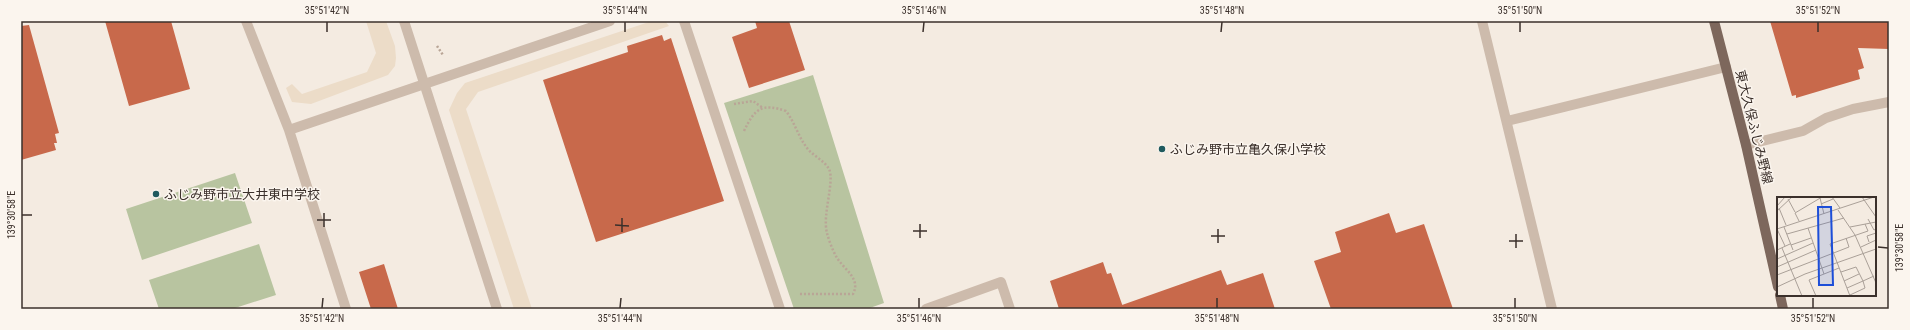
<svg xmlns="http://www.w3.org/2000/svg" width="1910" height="330" font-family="'Roboto Condensed','Noto Sans JP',sans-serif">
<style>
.green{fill:#b8c4a0}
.plaza{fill:#ecdcc8}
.building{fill:#c8694b}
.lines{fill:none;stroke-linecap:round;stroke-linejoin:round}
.path{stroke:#b9a596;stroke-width:2.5;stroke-dasharray:2 2;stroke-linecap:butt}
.minor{stroke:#cdbbac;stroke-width:10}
.major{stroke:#7d675c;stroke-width:10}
.ticks{fill:none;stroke:#3b302b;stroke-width:1.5}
.poi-dot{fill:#1f5a5e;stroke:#fbf5ee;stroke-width:1.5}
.labels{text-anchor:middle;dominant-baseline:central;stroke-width:3;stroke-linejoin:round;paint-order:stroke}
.street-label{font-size:13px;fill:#3b302b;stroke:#fbf5ee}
.poi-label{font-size:13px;fill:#3b302b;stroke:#fbf5ee;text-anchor:start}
.inset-road{fill:none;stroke:#aaa098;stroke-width:1}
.view{fill:#1d4ed8;fill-opacity:0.15;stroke:#1d4ed8;stroke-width:2}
.inset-edge{fill:none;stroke:#3b302b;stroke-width:2}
.neatline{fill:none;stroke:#3b302b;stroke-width:1.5}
.ticks-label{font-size:10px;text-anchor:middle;fill:#3b302b}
</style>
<rect width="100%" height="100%" fill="#f4ebe1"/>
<path class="green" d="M 813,75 L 884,303 L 867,309 L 794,309 L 724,103 Z
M 235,173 L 252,223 L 142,260 L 126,209 Z
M 259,244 L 276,295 L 232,309 L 159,309 L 149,280 Z"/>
<path class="plaza" d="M 366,21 L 386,21 L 395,46 L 396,58 L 395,66 L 388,75 L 311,104 L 292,102 L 286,88 L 292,84 L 302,94 L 367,72 L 376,53 Z
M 652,21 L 665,21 L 669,26 L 478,92 L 466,109 L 532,309 L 514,309 L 449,110 L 457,93 L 465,83 Z"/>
<path class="building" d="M 105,21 L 171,21 L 190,89 L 129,106 Z
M 755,21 L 789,21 L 805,70 L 749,88 L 732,37 L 757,28 Z
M 1770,21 L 1889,21 L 1889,49 L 1858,48 L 1864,68 L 1858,70 L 1860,79 L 1796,98 L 1796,95 L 1792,96 Z
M 29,25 L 59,133 L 55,134 L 57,143 L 54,143 L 56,150 L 21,160 L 21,26 Z
M 662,35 L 664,41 L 671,38 L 724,201 L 596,242 L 543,80 L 628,52 L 627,46 Z
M 1389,213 L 1396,233 L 1424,224 L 1453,309 L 1331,309 L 1314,261 L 1341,252 L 1335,232 Z
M 1103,262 L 1107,274 L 1111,273 L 1123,307 L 1122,305 L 1221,270 L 1227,285 L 1263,273 L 1275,309 L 1059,309 L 1050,281 Z
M 384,264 L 398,309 L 371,309 L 359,272 Z"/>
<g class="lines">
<path class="path" d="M 437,46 L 443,55
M 734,104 L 753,101 L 763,108
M 744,131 C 755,108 762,103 786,111 C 795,123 798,136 807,148 C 813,156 824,160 829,169 C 835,181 822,215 827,233 C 829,241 833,251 837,258 C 845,270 861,279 853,294 L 798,294"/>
<path class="minor" d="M 246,21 L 289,130 L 346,309
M 404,21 L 497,309
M 684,21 L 780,309
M 1482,21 L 1552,309
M 1507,121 L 1726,67
M 289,130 L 610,21
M 1746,145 L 1803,131 L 1826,118 L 1853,109 L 1889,102
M 926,309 L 1001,282 L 1010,309"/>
<path class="major" d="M 1714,21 L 1746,145 L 1778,287
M 1780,295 L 1783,309"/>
</g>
<path class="ticks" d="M 327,32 L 327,22M 625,32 L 625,22M 923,32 L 924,22M 1221,32 L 1222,22M 1520,32 L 1520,22M 1818,32 L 1818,22M 22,215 L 32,215M 317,220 L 331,220M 615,225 L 629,226M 324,227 L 324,213M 913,231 L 927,231M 622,232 L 622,218M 1211,236 L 1225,236M 920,238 L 920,224M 1509,241 L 1523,241M 1218,243 L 1218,229M 1878,247 L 1888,248M 1516,248 L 1516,234M 322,308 L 323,298M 620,308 L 621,298M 919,308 L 919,298M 1217,308 L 1217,298M 1515,308 L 1515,298M 1813,308 L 1813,298"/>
<g class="poi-dot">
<circle cx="1162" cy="149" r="4"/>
<circle cx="156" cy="194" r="4"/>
</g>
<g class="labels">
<g class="street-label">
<text transform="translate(1754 127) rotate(76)">東大久保ふじみ野線</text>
</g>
<g class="poi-label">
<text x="1170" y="149">ふじみ野市立亀久保小学校</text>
<text x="164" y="194">ふじみ野市立大井東中学校</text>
</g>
</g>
<g transform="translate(1777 197)">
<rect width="99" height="99" fill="#f4ebe1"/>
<path class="inset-road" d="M 55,0 L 63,11M 85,0 L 99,20M 43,1 L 47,17M 11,2 L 18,15M 44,7 L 56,2M 0,9 L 8,0M 2,11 L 9,28M 61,13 L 78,38 L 99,86M 0,14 L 15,0M 91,22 L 97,33 L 99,32M 22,24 L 18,16 L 45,0M 7,30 L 16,53M 73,30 L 99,25M 31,31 L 47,77M 0,32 L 8,49M 0,32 L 97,0M 10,37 L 67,21M 92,45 L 90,39 L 99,36M 14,48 L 34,41M 84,50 L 99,43M 5,51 L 25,99M 0,53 L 13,47M 0,62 L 36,46M 0,70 L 39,53M 64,75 L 79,70 L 86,84 L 70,91M 0,78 L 72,50 L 69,41M 67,84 L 82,77M 0,90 L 28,77 L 99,52M 73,98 L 88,91 L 86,84 L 97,79M 39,99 L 32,83 L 62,71M 73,99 L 53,47 L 91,34 L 88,27"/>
<path class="view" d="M 41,10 L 54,10 L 56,88 L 42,88 Z"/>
<rect width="99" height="99" class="inset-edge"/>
</g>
<rect width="1910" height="330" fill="none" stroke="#fbf5ee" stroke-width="44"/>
<rect x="22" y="22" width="1866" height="286" class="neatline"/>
<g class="ticks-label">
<text x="327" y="14">35°51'42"N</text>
<text x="625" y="14">35°51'44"N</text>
<text x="924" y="14">35°51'46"N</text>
<text x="1222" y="14">35°51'48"N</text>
<text x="1520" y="14">35°51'50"N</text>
<text x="1818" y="14">35°51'52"N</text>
<text transform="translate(11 215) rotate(-90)" y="4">139°30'58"E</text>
<text transform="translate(1899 248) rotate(-90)" y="4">139°30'58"E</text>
<text x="322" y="322">35°51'42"N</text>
<text x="620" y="322">35°51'44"N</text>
<text x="919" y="322">35°51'46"N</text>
<text x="1217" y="322">35°51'48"N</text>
<text x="1515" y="322">35°51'50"N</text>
<text x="1813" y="322">35°51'52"N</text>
</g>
</svg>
